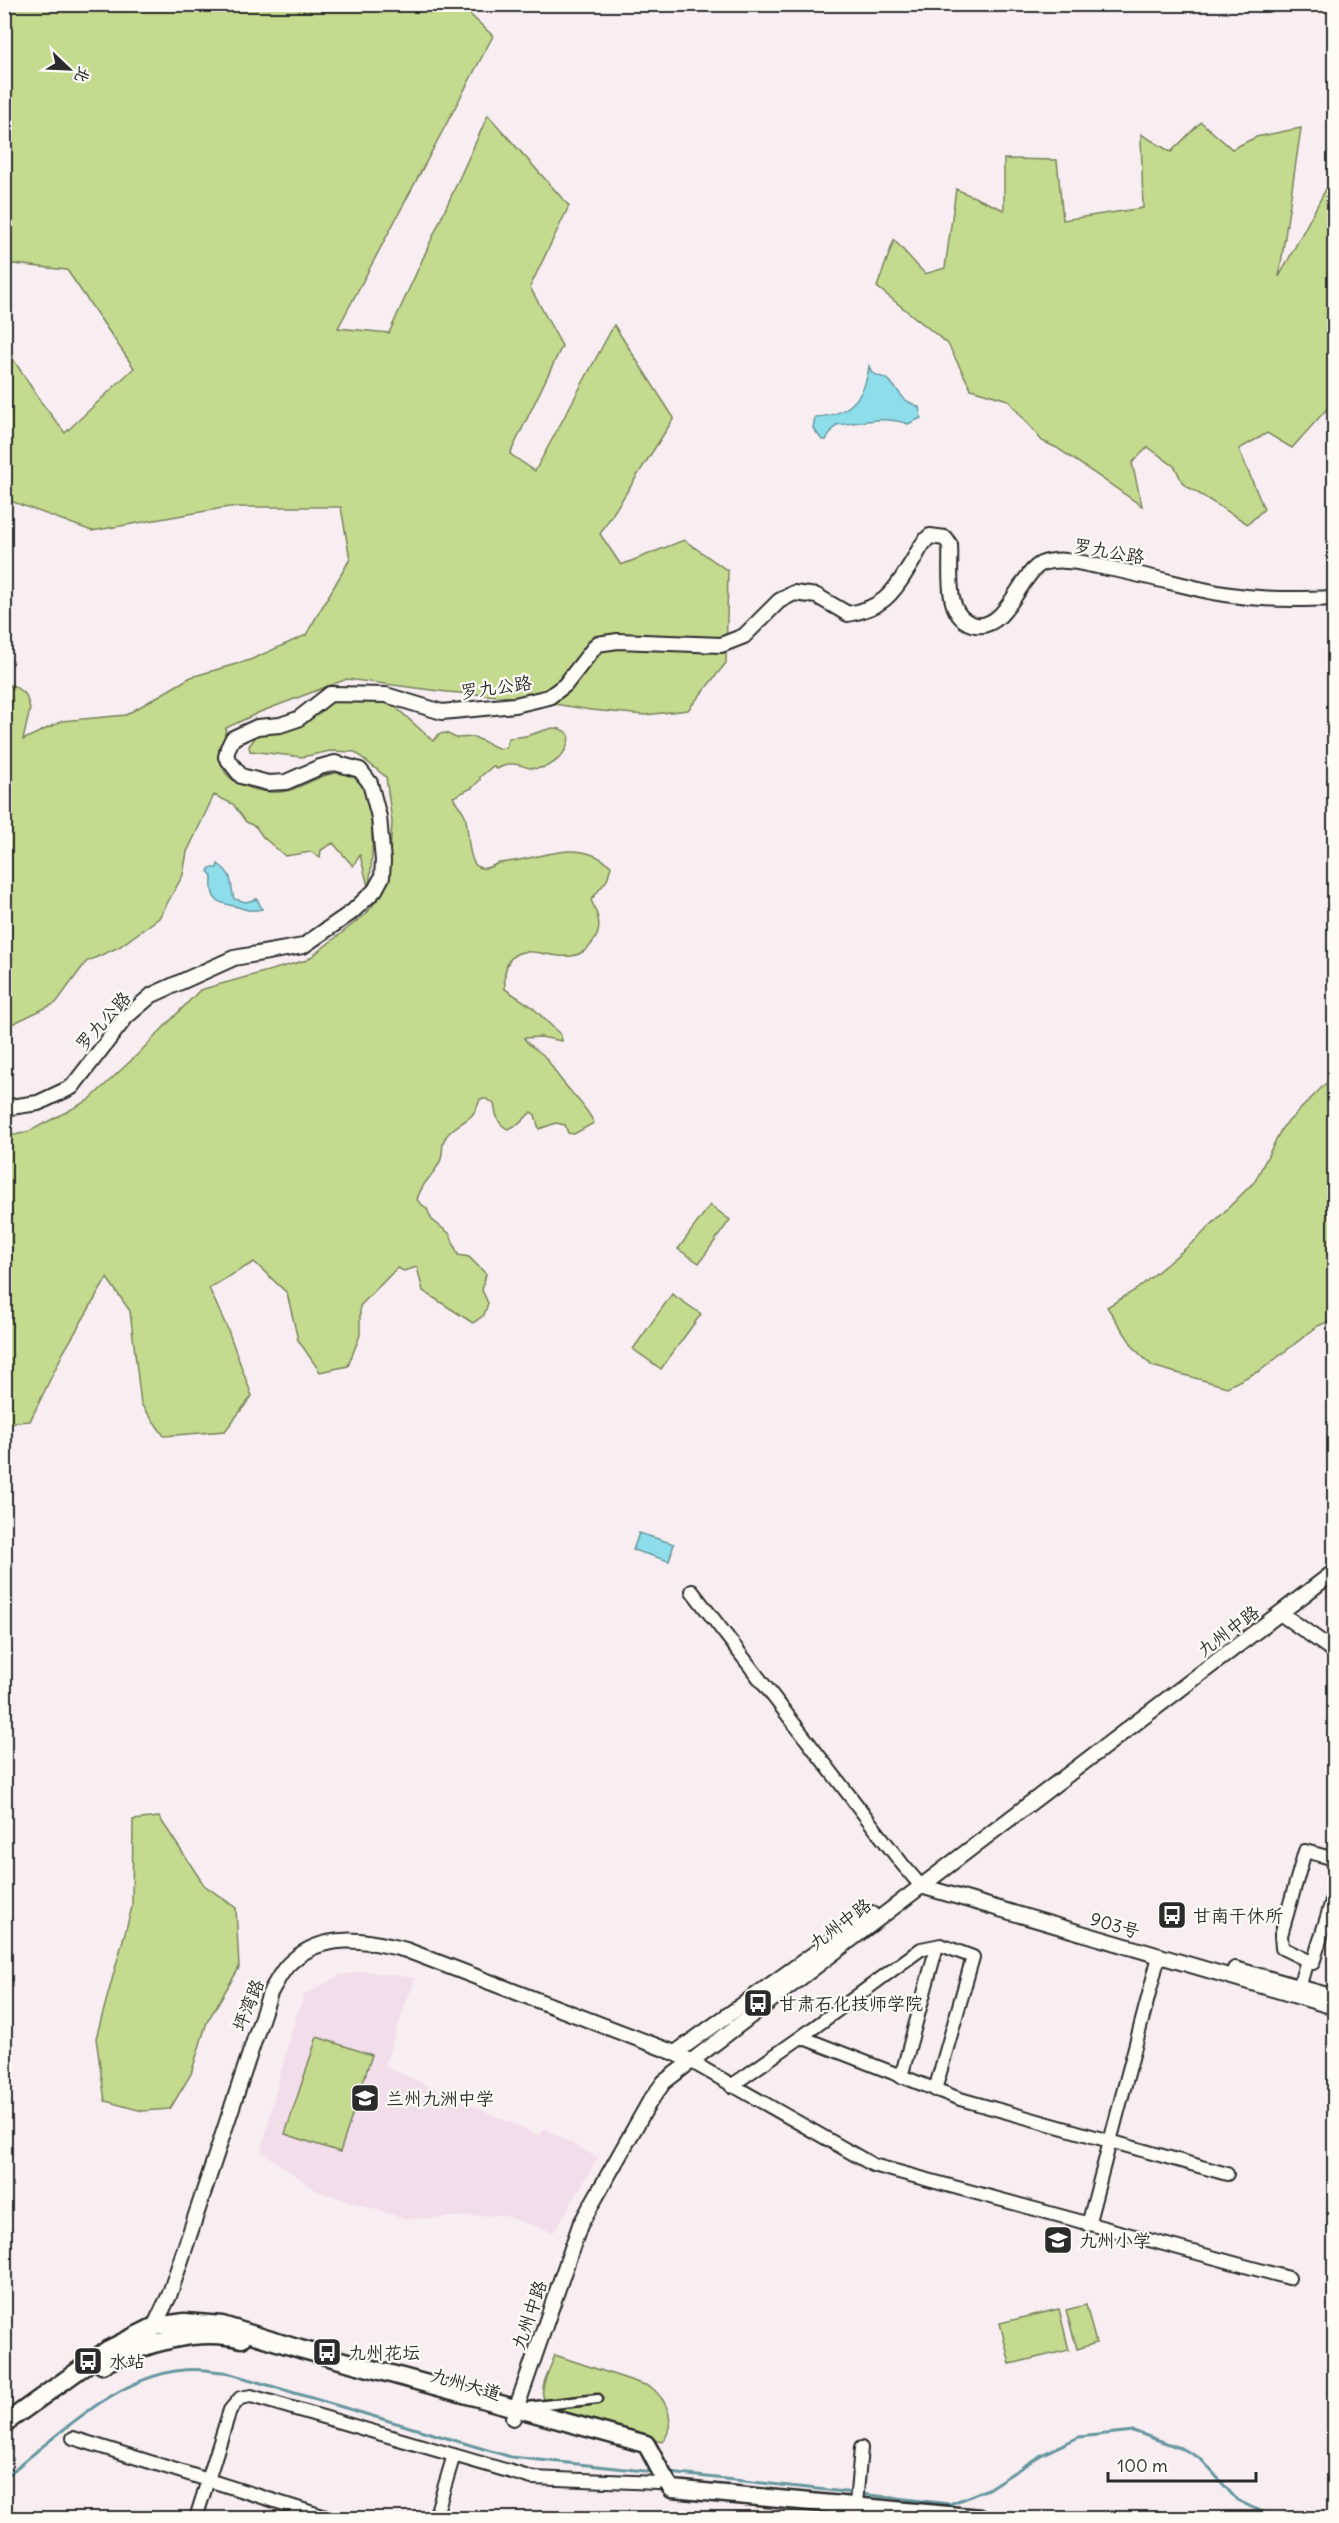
<svg xmlns="http://www.w3.org/2000/svg" width="1339" height="2523" font-family="Delius,'LXGW WenKai TC',sans-serif">
<style>
.built{fill:#f2ddea}
.green{fill:#c4da8f;stroke:#78825d;stroke-width:1.5}
.water{fill:#8eddea;stroke:#66969e;stroke-width:1.5}
.lines{fill:none;stroke-linecap:round;stroke-linejoin:round}
.stream{stroke:#66969e;stroke-width:3}
.pedestrian-casing{stroke:#2b2b2b;stroke-width:13}
.minor-casing{stroke:#2b2b2b;stroke-width:16}
.tertiary-casing{stroke:#2b2b2b;stroke-width:18}
.secondary-casing{stroke:#2b2b2b;stroke-width:21}
.pedestrian{stroke:#fdfcf7;stroke-width:8}
.minor{stroke:#fdfcf7;stroke-width:12}
.tertiary{stroke:#fdfcf7;stroke-width:14}
.secondary{stroke:#fdfcf7;stroke-width:16}
.labels{text-anchor:middle;dominant-baseline:central;stroke-width:4.5;stroke-linejoin:round;paint-order:stroke}
.street-label{font-size:18px;fill:#2b2b2b;stroke:#fdfcf7}
.poi-label{font-size:18px;fill:#2b2b2b;stroke:#fdfcf7;text-anchor:start}
</style>
<rect width="100%" height="100%" fill="#f8eef1"/>
<filter id="ink" filterUnits="userSpaceOnUse"><feTurbulence type="fractalNoise" baseFrequency=".0167" numOctaves="2"/><feDisplacementMap in="SourceGraphic" scale="12" xChannelSelector="R" yChannelSelector="G"/><feConvolveMatrix kernelMatrix="1 2 1 2 8 2 1 2 1" color-interpolation-filters="sRGB"/></filter>
<g filter="url(#ink)">
<path class="built" d="M 363,1971 L 415,1978 L 384,2066 L 540,2136 L 544,2128 L 598,2158 L 554,2232 L 502,2215 L 406,2219 L 317,2191 L 261,2151 L 291,2031 L 304,1995 L 340,1975 Z"/>
<path class="green" d="M 5,5 L 460,5 L 493,36 L 338,328 L 389,333 L 488,115 L 569,206 L 530,287 L 562,346 L 510,454 L 535,471 L 614,325 L 674,418 L 600,534 L 621,565 L 684,540 L 728,571 L 726,663 L 688,710 L 645,715 L 591,710 L 512,697 L 447,692 L 347,679 L 260,712 L 226,728 C 224,740 220,754 222,765 C 228,787 267,795 286,791 C 304,787 321,773 339,773 C 380,771 373,858 369,885 L 368,886 L 360,855 L 353,866 L 333,843 L 321,850 L 320,858 L 311,852 L 285,856 L 263,837 L 256,827 L 246,822 L 233,804 L 214,795 L 187,852 L 183,875 L 159,918 L 119,947 L 86,962 L 56,1003 L 14,1023 L 5,1024 L 5,684 L 14,686 L 26,695 L 30,709 L 23,740 L 62,721 L 126,715 L 191,677 L 250,660 L 306,635 L 350,559 L 341,507 L 229,507 L 92,531 L 5,499 L 4,345 L 41,402 L 65,433 L 134,368 L 67,270 L 5,263 Z
M 1201,122 L 1232,149 L 1256,137 L 1301,128 L 1279,277 L 1326,189 L 1334,188 L 1334,401 L 1292,448 L 1267,433 L 1239,449 L 1264,509 L 1248,524 L 1183,484 L 1175,467 L 1148,447 L 1132,463 L 1142,506 L 1057,448 L 1042,441 L 1008,400 L 971,389 L 948,344 L 877,287 L 894,240 L 925,274 L 945,268 L 956,189 L 1004,210 L 1004,159 L 1057,160 L 1063,220 L 1143,208 L 1141,134 L 1171,152 Z
M 330,698 L 384,700 L 390,702 L 433,741 L 439,734 L 446,733 L 456,738 L 474,737 L 500,749 L 506,747 L 509,738 C 517,737 525,737 533,734 C 547,730 557,722 569,735 C 569,755 550,771 530,768 C 524,767 518,763 511,764 C 507,764 501,767 497,769 L 493,766 L 480,777 L 480,780 L 472,788 L 453,797 C 456,804 461,807 464,813 C 472,827 461,886 498,863 C 539,861 576,835 611,866 L 607,880 L 591,900 C 597,913 603,926 595,939 C 574,975 536,942 515,955 C 504,962 504,977 505,989 L 531,1006 L 561,1035 L 562,1041 L 541,1037 L 524,1038 C 529,1046 535,1048 542,1054 C 551,1062 554,1072 562,1081 C 573,1095 587,1107 594,1123 L 574,1134 L 568,1133 L 565,1125 L 556,1123 L 539,1129 L 535,1115 L 531,1112 L 519,1124 L 508,1129 C 497,1124 496,1115 494,1104 L 487,1099 L 480,1099 C 473,1123 462,1119 449,1133 C 440,1142 444,1148 441,1159 C 437,1173 421,1182 417,1200 L 427,1209 L 432,1220 L 450,1234 L 458,1255 L 469,1257 L 486,1274 L 482,1290 L 488,1303 L 484,1315 L 473,1323 L 423,1291 L 417,1267 L 404,1271 L 397,1268 L 360,1306 L 360,1335 L 348,1366 L 320,1372 L 298,1340 L 287,1293 L 254,1262 L 209,1288 L 228,1330 L 252,1396 L 225,1431 L 164,1436 L 141,1404 L 130,1311 L 107,1278 L 63,1353 L 30,1421 L 5,1423 L 4,1137 L 28,1132 L 89,1100 L 137,1055 L 200,990 L 307,960 L 366,914 L 381,895 L 389,870 L 392,822 L 386,777 L 355,752 L 330,751 L 302,757 L 250,751 L 249,746 L 258,734 L 283,728 Z
M 1334,1075 L 1334,1319 L 1318,1326 L 1261,1370 L 1227,1387 L 1152,1366 L 1135,1349 L 1107,1307 L 1137,1289 L 1198,1238 L 1255,1181 L 1282,1128 Z
M 710,1205 L 730,1220 L 699,1263 L 678,1249 Z
M 672,1294 L 701,1314 L 661,1369 L 633,1349 Z
M 159,1817 L 204,1885 L 236,1908 L 239,1968 L 207,2022 L 191,2074 L 170,2109 L 142,2111 L 105,2101 L 96,2038 L 132,1907 L 133,1820 Z
M 317,2037 L 372,2055 L 340,2152 L 285,2134 Z
M 1086,2305 L 1096,2343 L 1077,2349 L 1066,2310 Z
M 1059,2309 L 1069,2350 L 1010,2364 L 1000,2323 Z
M 555,2355 L 651,2387 C 668,2401 677,2423 662,2442 L 557,2417 C 532,2394 545,2383 555,2355 Z"/>
<path class="water" d="M 869,366 L 872,373 L 889,380 L 905,400 L 919,407 L 921,418 L 908,424 C 882,415 863,423 836,425 L 826,440 L 822,440 L 813,428 L 815,417 C 848,416 865,398 869,366 Z
M 218,864 C 235,876 229,882 234,899 L 246,902 L 257,899 L 262,909 C 246,912 247,909 234,906 C 212,902 211,897 212,876 L 208,871 L 210,868 L 217,868 Z
M 639,1533 L 674,1544 L 669,1561 L 633,1550 Z"/>
<g class="lines">
<path class="stream" d="M 670,2473 L 854,2493
M 4,2478 C 56,2437 115,2377 183,2370 C 196,2368 211,2371 224,2372 L 511,2457 L 654,2472
M 860,2494 L 950,2504 L 988,2489 L 1041,2455 L 1079,2437 L 1133,2431 L 1183,2449 L 1200,2458 L 1237,2500 L 1274,2518"/>
<g class="pedestrian-casing">
<path id="pedestrian" d="M 527,2407 L 598,2399"/>
</g>
<g class="minor-casing">
<path id="minor" d="M 692,1591 L 903,1865 L 921,1886
M 1334,1864 L 1331,1858 L 1305,1851 L 1281,1935 L 1282,1948 L 1313,1963 L 1334,1894
M 1297,1995 L 1307,1960
M 801,2037 L 921,1949 L 941,1945 L 973,1957 L 935,2090
M 690,2061 L 873,2165 L 1289,2278
M 901,2077 L 937,1946
M 731,2086 L 801,2037 L 960,2099 L 1227,2174
M 1088,2225 L 1159,1956
M 73,2438 L 208,2480 L 196,2518
M 855,2515 L 861,2448
M 329,2518 L 208,2480 L 230,2410 L 240,2398 L 251,2396 L 532,2478 L 658,2483
M 435,2518 L 454,2455"/>
</g>
<g class="tertiary-casing">
<path id="tertiary" d="M 4,1108 L 38,1103 L 72,1087 L 126,1017 L 152,995 L 234,958 L 303,946 L 352,912 L 375,890 L 382,877 L 383,861 L 379,817 L 370,783 L 360,770 L 335,763 L 320,767 L 286,782 L 268,783 L 241,776 L 226,757 L 228,748 L 233,738 L 257,727 L 280,725 L 298,719 L 330,694 L 386,695 L 442,712 L 515,705 L 549,697 L 565,685 L 597,644 L 618,641 L 721,645 L 744,636 L 779,601 L 794,593 L 817,596 L 848,614 C 881,608 892,596 909,567 C 917,556 919,545 930,536 L 945,538 L 950,545 C 952,569 942,619 976,625 C 1006,629 1019,578 1039,565 C 1045,561 1059,560 1066,561 C 1076,561 1087,564 1097,566 C 1132,572 1165,581 1199,589 C 1245,600 1288,600 1334,598
M 1280,1613 L 1334,1651
M 921,1886 L 1334,2007
M 1235,1969 L 1334,1997
M 675,2053 L 871,1913
M 152,2331 L 169,2296 L 270,1993 C 276,1983 282,1969 291,1962 C 324,1931 367,1940 406,1950 L 675,2053 L 690,2061
M 513,2418 L 580,2225 L 650,2101 L 664,2082 L 1334,1572"/>
</g>
<g class="secondary-casing">
<path id="secondary" d="M 102,2365 C 142,2344 198,2327 242,2339
M 4,2424 L 107,2350 L 155,2326 L 185,2322 L 222,2325 L 300,2349 L 646,2444 C 655,2459 661,2475 672,2489 L 980,2518"/>
</g>
<use href="#pedestrian" class="pedestrian"/>
<use href="#minor" class="minor"/>
<use href="#tertiary" class="tertiary"/>
<use href="#secondary" class="secondary"/>
</g>
</g>
<defs>
<g id="bus-square" transform="scale(1.5)"><rect x="-9" y="-9" width="18" height="18" rx="4" fill="#2b2b2b" stroke="#fdfcf7"/><path d="M-5-6H5V4H4V6H2V4H-2V6H-4V4H-5ZM-3.5-4V0h7V-4ZM-3.5 1.2v1.5H-2V1.2ZM2 1.2v1.5H3.5V1.2Z" fill="#fff"/></g>
<g id="school-square" transform="scale(1.5)"><rect x="-9" y="-9" width="18" height="18" rx="4" fill="#2b2b2b" stroke="#fdfcf7"/><path d="M0-5L7-2L0 1L-7-2ZM-4 1L0 2.5L4 1V4Q0 6-4 4Z" fill="#fff"/></g>
</defs>
<g fill-rule="evenodd">
<use href="#bus-square" x="1172" y="1915"/>
<use href="#bus-square" x="758" y="2003"/>
<use href="#school-square" x="365" y="2098"/>
<use href="#school-square" x="1058" y="2240"/>
<use href="#bus-square" x="327" y="2352"/>
<use href="#bus-square" x="88" y="2361"/>
</g>
<g class="labels">
<g class="street-label">
<text transform="translate(1109 551) rotate(10)">罗九公路</text>
<text transform="translate(496 687) rotate(-8)">罗九公路</text>
<text transform="translate(103 1021) rotate(-48)">罗九公路</text>
<text transform="translate(1228 1631) rotate(-37)">九州中路</text>
<text transform="translate(840 1924) rotate(-37)">九州中路</text>
<text transform="translate(1115 1925) rotate(16)">903号</text>
<text transform="translate(248 2005) rotate(-68)">坪湾路</text>
<text transform="translate(529 2315) rotate(-71)">九州中路</text>
<text transform="translate(466 2384) rotate(16)">九州大道</text>
</g>
<g class="poi-label">
<text x="1193" y="1915">甘南干休所</text>
<text x="779" y="2003">甘肃石化技师学院</text>
<text x="386" y="2098">兰州九洲中学</text>
<text x="1079" y="2240">九州小学</text>
<text x="348" y="2352">九州花坛</text>
<text x="109" y="2361">水站</text>
</g>
</g>
<rect width="1339" height="2523" fill="none" stroke="#fdfcf7" stroke-width="24"/>
<rect x="12" y="12" width="1315" height="2499" fill="none" stroke="#2b2b2b" stroke-width="2" filter="url(#ink)"/>
<g transform="translate(69 69) rotate(113)" stroke="#fdfcf7" stroke-width="4.5" paint-order="stroke">
<path d="M0-4.5L10 22L0 15L-10 22Z" fill="#2b2b2b"/>
<text y="-9" font-size="16" font-weight="bold" text-anchor="middle" fill="#2b2b2b">北</text>
</g>
<path d="M1108 2472v9h148v-9" fill="none" stroke="#2b2b2b" stroke-width="3"/>
<text x="1117" y="2472" font-size="18" fill="#2b2b2b" stroke="#fdfcf7" stroke-width="4.5" paint-order="stroke">100 m</text>
</svg>
